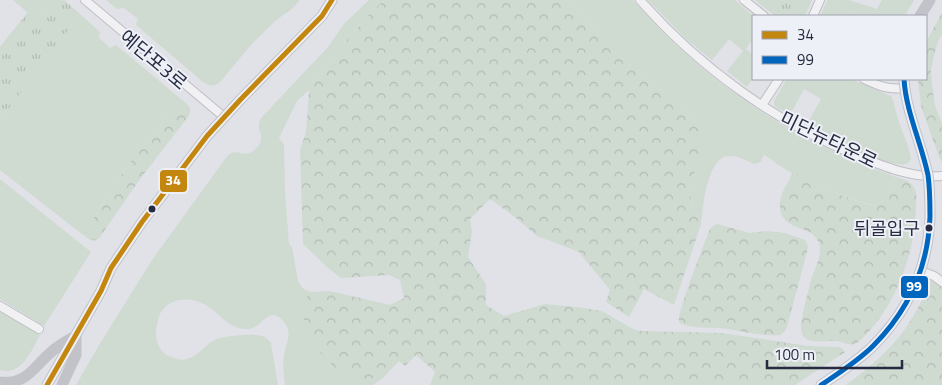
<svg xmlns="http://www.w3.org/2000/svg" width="942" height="385" font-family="'Titillium Web','Noto Sans KR',sans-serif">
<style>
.grass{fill:#cfdad1}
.forest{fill:url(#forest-crowns)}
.park{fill:url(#park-tufts)}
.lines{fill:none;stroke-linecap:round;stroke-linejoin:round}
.street-casing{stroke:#bebfc5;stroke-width:10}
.street{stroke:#f1f1f3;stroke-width:8}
.secondary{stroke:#c2c3c9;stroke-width:11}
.bus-1-casing{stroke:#eef0f7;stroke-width:9}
.bus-2-casing{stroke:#eef0f7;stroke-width:9}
.bus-1{stroke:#c38710;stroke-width:5}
.bus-2{stroke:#0065bd;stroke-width:5}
.bus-dot{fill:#262b41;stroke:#eef0f7;stroke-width:2}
.labels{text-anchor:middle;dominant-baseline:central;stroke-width:4;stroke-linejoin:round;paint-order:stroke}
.bus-label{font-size:18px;fill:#262b41;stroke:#eef0f7;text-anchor:end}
.street-label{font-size:19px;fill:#262b41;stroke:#eef0f7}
.line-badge{stroke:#eef0f7;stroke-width:2}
.badge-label{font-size:14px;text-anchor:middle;font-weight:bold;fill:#fff}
</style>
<defs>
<pattern id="forest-crowns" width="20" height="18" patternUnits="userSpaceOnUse" patternTransform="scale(1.25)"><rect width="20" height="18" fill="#cfdad1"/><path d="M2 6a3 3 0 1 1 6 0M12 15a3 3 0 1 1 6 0" fill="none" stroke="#b2bbb5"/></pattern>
<pattern id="park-tufts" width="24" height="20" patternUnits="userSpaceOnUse" patternTransform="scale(1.25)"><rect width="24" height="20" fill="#cfdad1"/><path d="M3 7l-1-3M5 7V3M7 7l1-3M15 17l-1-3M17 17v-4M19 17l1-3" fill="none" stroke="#b2bbb5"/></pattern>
</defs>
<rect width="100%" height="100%" fill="#e1e2e7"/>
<path class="grass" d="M 13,0 L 52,0 L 29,29 L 0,47 L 28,13 Z
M 64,0 L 100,32 L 99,38 L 110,48 L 116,45 L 181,99 L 144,143 L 116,183 L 83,235 L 0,170 L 0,120 L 23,89 Z
M 106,0 L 300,0 L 293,8 L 275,21 L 250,46 L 220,82 C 214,87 210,86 203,82 L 136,25 L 138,19 L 124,8 L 117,9 Z
M 369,0 L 385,0 L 374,9 L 336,52 L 309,90 L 297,101 L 279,138 L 284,144 L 285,192 L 289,244 L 292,247 L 298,281 L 302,288 L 310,292 L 302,304 L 363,379 L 383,378 L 373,385 L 285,385 C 284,375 282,365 284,355 C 286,341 295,332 281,319 C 269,307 262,326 252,328 C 250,329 247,329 245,329 C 228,328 220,314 206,305 C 192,296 168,297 160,314 C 158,319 157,324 156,329 C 155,338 157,346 164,353 C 167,356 171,357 174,358 C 193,366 202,345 217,339 C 224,336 255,333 262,336 C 266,337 268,340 271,343 L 278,385 L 76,385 L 99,345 L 152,260 L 228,155 C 239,148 241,157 251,152 C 257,149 262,143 261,136 C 261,134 259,131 259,128 C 258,124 260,120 262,117 L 328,47 L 344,24 Z
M 569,0 L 633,0 C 688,63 756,116 833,151 C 853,160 873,168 893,176 C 891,186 888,202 877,205 C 869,208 805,180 794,174 C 783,169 774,161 764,155 L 761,162 L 754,164 C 747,161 739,156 731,156 C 707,154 703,207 701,224 L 692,206 L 689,188 L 697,165 L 699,123 L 689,112 L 644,79 L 606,44 L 586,18 Z
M 648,0 L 735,0 L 753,16 L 753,44 L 750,42 L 746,49 L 753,55 L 753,78 L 747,87 L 727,71 L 743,51 L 729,39 L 712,60 L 685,38 Z
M 827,0 L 849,0 L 877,9 L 882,0 L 914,0 L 905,16 L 863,16 L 826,3 Z
M 787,79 L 851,79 L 891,96 C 895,104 896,114 899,122 C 902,132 908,143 910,154 C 911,157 911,160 909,162 C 899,175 820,132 807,124 L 821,99 L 804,89 L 790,115 L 776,107 L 774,105 L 774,101 Z
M 0,179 L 91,252 L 44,326 L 0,299 Z
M 0,311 L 40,335 C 31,351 22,376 0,370 Z"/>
<path class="forest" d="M 385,0 L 569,0 L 586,18 L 606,44 L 644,79 L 689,112 L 699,123 L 703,137 L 697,165 L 689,188 L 692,206 L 701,224 L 674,305 L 644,289 L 629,317 L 606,302 L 610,290 L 579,252 L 537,236 L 516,218 L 490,199 L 470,219 L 472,232 L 468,257 L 486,284 L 486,305 L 504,316 L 545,304 L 584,308 L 602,311 L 633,329 L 640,331 L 722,333 L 808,346 L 839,347 L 842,348 L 845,352 L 795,385 L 430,385 L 435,372 L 416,355 L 405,366 L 399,361 L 383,378 L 363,379 L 338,371 L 319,351 L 304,323 L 302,304 L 310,292 L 330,291 L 390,305 L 404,298 L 400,280 L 389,275 L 341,278 L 328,268 L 303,244 L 300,150 L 306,132 L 309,90 L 336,52 L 374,9 Z
M 942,13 L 942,34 L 938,41 L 934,55 L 931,71 L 932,85 L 935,105 L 942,124 L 942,163 L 939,157 L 921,106 L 918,79 L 926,79 L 926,42 Z
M 181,99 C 188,104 193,109 188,117 L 140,179 L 100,237 C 94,244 89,239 83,235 L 116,183 L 144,143 Z
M 792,173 C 805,179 867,209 877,205 C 888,202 891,186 893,176 C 900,178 909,180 913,186 C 918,192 916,201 916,208 C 915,255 894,311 858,342 C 850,348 844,341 836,341 C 819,340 799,348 801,322 C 804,308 807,294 811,280 C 814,269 823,256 819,243 C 812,224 789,233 781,213 C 780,209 779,203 781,198 C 783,189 789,182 792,173 Z
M 717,224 L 750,233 L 766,231 L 785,233 L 805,240 L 808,246 L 807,252 L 787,327 L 785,331 L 781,335 C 761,337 740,330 719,328 C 708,327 696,329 685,325 C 682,324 680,324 679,321 C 677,313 705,241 710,229 L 713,226 Z
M 932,278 L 935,280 L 942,287 L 942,385 L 846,385 C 870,367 893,348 909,323 C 915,313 921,303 926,292 C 928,287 929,282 932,278 Z"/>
<path class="park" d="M 52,0 L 64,0 L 80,14 L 0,120 L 0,47 L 28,12 L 37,19 Z
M 755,0 L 812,0 L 805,16 L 775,16 Z
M 826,3 L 863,16 L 820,16 Z"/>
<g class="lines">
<g class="street-casing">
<path id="street" d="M 85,0 L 224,117
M 640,0 C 699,67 775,122 858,156 C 885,167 912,178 942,176
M 744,0 L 764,16
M 813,16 L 820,0
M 864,79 C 879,86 888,90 905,88
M 762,105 L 779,79
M 921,271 L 934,276 L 942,282
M 0,306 L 39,329"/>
</g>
<use href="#street" class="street"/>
<path class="secondary" d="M 920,16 L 930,0
M 0,382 C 26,385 33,368 49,354 C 57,346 66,341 76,336 L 76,355 L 62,385
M 47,385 L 101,291 L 111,268 L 142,222 L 207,136 L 241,99 L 322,16 L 332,0
M 821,385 C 839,373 858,361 873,346 C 909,310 928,267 930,217 C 930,203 930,189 928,175 C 921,142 906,112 904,79"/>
<g class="bus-1-casing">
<path id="bus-1" d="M 47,385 L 101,291 L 111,268 L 142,222 L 207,136 L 241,99 L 322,16 L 332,0"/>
</g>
<g class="bus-2-casing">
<path id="bus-2" d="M 821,385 C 839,373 858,361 873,346 C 909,310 928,267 930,217 C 930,203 930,189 928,175 C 921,142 906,112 904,79"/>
</g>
<use href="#bus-1" class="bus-1"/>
<use href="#bus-2" class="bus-2"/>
</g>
<g class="bus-dot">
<circle cx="152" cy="209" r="4.5"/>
<circle cx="929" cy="228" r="4.5"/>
</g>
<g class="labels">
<g class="bus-label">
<text x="920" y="228">뒤골입구</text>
</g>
<g class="street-label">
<text transform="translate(154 59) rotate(40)">예단포3로</text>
<text transform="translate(829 139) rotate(26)">미단뉴타운로</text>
</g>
</g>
<g class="line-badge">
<rect x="159" y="169" width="29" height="24" rx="5" fill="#c38710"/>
<rect x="900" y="275" width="29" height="24" rx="5" fill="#0065bd"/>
</g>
<g class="badge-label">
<text x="173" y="185">34</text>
<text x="914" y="291">99</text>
</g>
<rect x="752" y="15" width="175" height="65" fill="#eef0f7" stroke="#9ea1ae"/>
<rect x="762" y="31" width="25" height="8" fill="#c38710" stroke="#9ea1ae"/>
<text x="797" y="40" font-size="15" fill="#262b41">34</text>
<rect x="762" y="56" width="25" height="8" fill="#0065bd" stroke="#9ea1ae"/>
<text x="797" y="65" font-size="15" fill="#262b41">99</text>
<path d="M767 360v8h135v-8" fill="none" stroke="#262b41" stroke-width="2.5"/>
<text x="774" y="360" font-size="15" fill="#262b41" stroke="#eef0f7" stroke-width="4" paint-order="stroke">100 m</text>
</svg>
